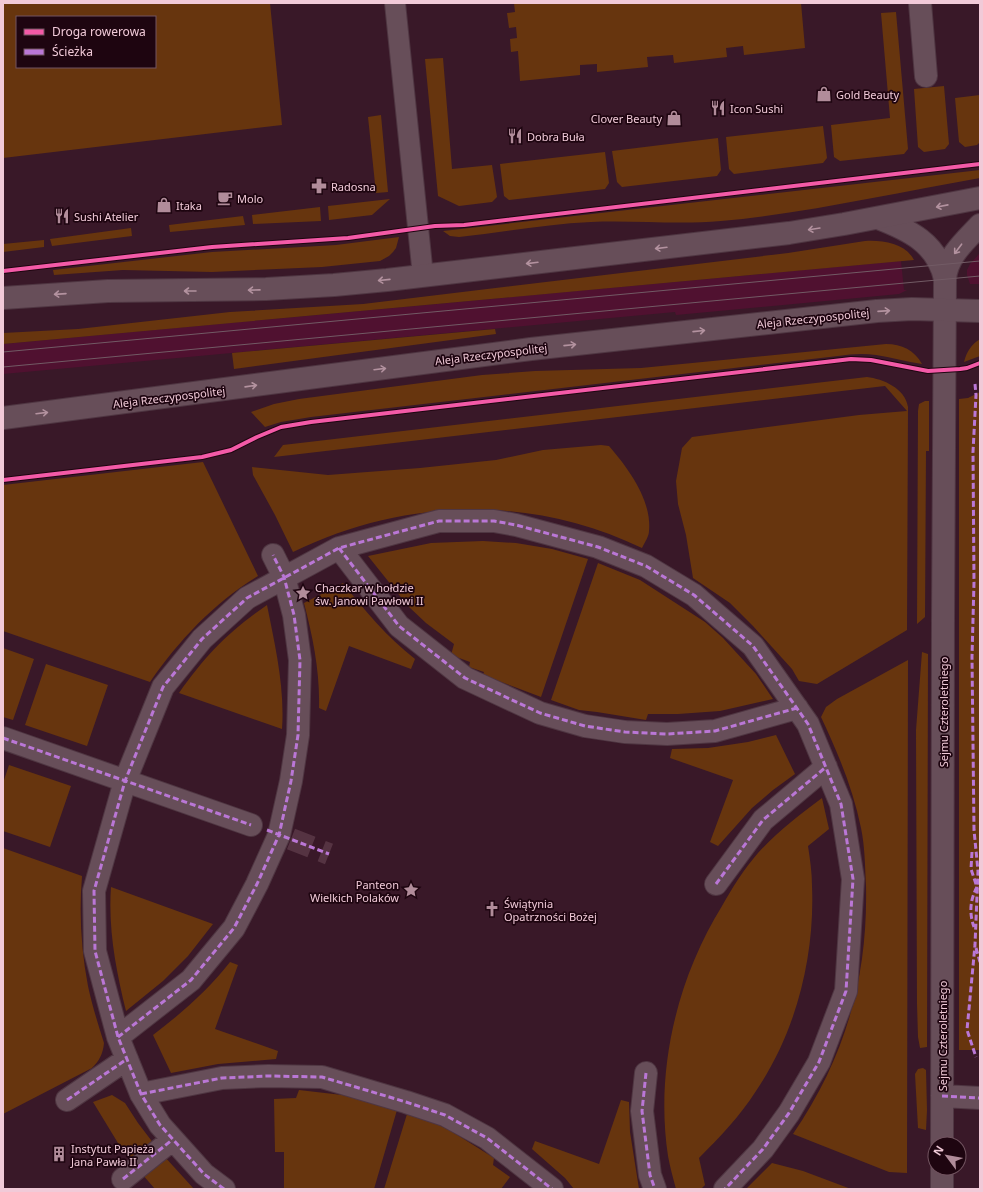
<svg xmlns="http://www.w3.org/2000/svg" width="983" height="1192" font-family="'Noto Sans',sans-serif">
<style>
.built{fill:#501130}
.green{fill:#67350e;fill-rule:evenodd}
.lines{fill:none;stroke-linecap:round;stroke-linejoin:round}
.pedestrian-tunnel{stroke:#553342;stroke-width:22;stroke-dasharray:22 11;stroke-linecap:butt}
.service-casing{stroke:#4f3642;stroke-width:22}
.pedestrian-casing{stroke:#4f3642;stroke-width:24}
.minor-casing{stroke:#4f3642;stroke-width:24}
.tertiary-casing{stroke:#4f3642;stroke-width:24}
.service{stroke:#674e59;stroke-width:20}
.pedestrian{stroke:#674e59;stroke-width:22}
.minor{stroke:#674e59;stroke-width:22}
.tertiary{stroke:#674e59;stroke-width:22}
.tram{stroke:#725b65;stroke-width:1}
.quiet{stroke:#ba77d6;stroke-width:3;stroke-dasharray:6 3;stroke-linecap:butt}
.cycleway-casing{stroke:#1e0510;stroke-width:6}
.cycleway{stroke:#f35aa7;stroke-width:4}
.oneway{stroke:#b3929f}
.labels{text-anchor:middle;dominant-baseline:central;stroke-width:3.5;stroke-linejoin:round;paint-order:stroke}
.poi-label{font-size:11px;fill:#f1cad8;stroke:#1e0510;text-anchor:start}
.street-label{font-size:11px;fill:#f1cad8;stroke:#1e0510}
</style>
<rect width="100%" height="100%" fill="#391828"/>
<path class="built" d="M 979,254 L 980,254 L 980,284 L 970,284 L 967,275 L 967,270 L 970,264 Z
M 901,261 L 904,290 L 907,290 L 899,294 L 676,315 L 675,312 L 3,374 L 3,344 Z"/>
<path class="green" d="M 3,3 L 270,3 L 282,125 L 3,158 ZM 17,17 L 155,17 L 155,67 L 17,67 Z
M 514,3 L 801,3 L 805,48 L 744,55 L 743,46 L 726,48 L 727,57 L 674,63 L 673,55 L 647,57 L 648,67 L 597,72 L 597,64 L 580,65 L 580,75 L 520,81 L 518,51 L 511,52 L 510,39 L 517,38 L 516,27 L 509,28 L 507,13 L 515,12 Z
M 896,12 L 908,149 L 904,154 L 840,161 L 834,157 L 831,125 L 890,118 L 881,13 Z
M 443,58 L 452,169 L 492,165 L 497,197 L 492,202 L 459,206 L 438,196 L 425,59 Z
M 944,86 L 949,144 L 945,149 L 924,152 L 918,147 L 914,89 Z
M 980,95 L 980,142 L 977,145 L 965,147 L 959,142 L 955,98 Z
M 381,115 L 388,192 L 376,193 L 368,117 Z
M 823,126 L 827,158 L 823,163 L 734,174 L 729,169 L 726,137 Z
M 718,138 L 721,170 L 717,176 L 622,187 L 617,182 L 612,151 Z
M 605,152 L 609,183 L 605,189 L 509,200 L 504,196 L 500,164 Z
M 980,170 L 980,178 C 894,193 808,213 721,221 C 678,225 634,220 591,222 C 547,224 503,232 459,237 L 450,236 L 443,231 Z
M 390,199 L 372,215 L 329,220 L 328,206 Z
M 320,207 L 321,221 L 253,224 L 252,215 Z
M 243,216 L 245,225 L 170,232 L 169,225 Z
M 131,228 L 132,236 L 52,246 L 50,239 Z
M 399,237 L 396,248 L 393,252 L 389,256 L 380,261 L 322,267 L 212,272 L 123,270 L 54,275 L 53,270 L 212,252 L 336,245 Z
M 44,240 L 44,247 L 3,252 L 3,244 Z
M 865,241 C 883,240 905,243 914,260 L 3,344 L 3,333 L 78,329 L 230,312 L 363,304 L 788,253 Z
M 495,329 L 496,334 L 234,369 L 232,353 Z
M 980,339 L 980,356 L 964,362 C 967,351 971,345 980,339 Z
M 886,344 C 902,344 914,350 922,364 C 906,362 891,357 876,355 C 863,353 851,354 838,356 L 311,417 L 281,422 L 265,427 L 251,412 L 274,404 L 299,399 L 482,375 L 535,371 L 641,368 Z
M 867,377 C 883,379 905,388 908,407 L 907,630 L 817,684 L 799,681 L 792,669 L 753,626 L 730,603 L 693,578 L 686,535 L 678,504 L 676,481 L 682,448 L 692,437 L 859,415 L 907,411 L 885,386 L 274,457 L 283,445 Z
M 980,392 L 980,1050 L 959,1050 L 959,399 L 968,398 Z
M 925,401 L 929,401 L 929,451 L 926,451 L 925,617 L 917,624 L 918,411 L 919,404 Z
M 601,445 L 609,446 C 628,468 652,500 649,531 C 649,536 645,542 642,548 C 530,494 404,498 293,552 L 275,515 L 253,475 L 252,467 L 328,475 L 420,468 L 496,460 L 543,450 Z
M 203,462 L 258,576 C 215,602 179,640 150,682 L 3,631 L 3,485 Z
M 483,541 L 516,543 L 552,549 L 588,559 L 541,697 L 483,675 L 484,672 L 469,667 L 470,662 L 451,655 L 454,644 L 426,623 L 408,606 L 368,556 L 431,543 Z
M 598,563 L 640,580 L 705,622 L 723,638 L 756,674 L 773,699 L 720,711 L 678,714 L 648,714 L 646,720 L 597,712 L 579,710 L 551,700 Z
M 343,583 C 365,611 387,637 415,659 L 411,669 L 349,646 L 326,711 L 319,708 C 320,672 313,638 304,603 Z
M 267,605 C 275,645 285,688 282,729 L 179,693 C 205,656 229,631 267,605 Z
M 3,648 L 34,659 L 13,720 L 3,717 Z
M 922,652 L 928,654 L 927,1047 L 920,1048 L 918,1037 L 917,1004 L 916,730 Z
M 908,660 L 907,1173 L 889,1172 L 793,1134 C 845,1058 868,978 866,886 C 865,867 865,847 861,828 C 853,789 838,753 821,717 L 826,707 L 837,699 Z
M 46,664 L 108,685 L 87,746 L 25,725 Z
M 776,735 L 795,774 L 773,790 L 752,808 L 718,846 L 710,842 L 733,780 L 670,758 L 672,749 L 708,748 L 748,742 Z
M 9,765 L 71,786 L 50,847 L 3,831 L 3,783 Z
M 822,798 L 829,829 L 808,846 C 810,859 812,873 812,886 C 815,957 796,1032 756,1091 C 740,1116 720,1137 699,1158 L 705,1185 L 701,1189 L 676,1189 C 673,1178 670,1167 668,1156 C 655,1070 677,979 722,906 C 732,888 744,869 758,853 C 777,832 799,815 822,798 Z
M 3,848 L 82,876 C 79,913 81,950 88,986 C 92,1005 98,1024 104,1043 C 103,1054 99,1061 92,1068 L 3,1114 Z
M 111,887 L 213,924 L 188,956 L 163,981 L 126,1011 C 116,970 108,929 111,887 Z
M 230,962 L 238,965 L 215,1029 L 278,1051 L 276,1059 L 218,1064 L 171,1073 L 153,1035 C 182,1013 208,990 230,962 Z
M 923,1068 L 926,1070 L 927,1110 L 926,1130 L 918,1128 L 915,1074 L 918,1069 Z
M 299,1090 L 342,1095 L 368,1099 L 397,1110 L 374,1189 L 284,1189 L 284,1152 L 275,1152 L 274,1099 L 296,1098 Z
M 112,1095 L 125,1103 L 138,1123 L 154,1144 L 131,1160 L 121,1148 L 93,1102 Z
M 621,1100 L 629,1102 L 630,1132 L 639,1189 L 574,1189 L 565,1178 L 532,1149 L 535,1141 L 599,1164 Z
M 407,1114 L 433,1122 L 451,1131 L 494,1158 L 493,1165 L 510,1177 L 501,1189 L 384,1189 Z
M 164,1156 L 194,1189 L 155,1189 L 142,1174 Z
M 772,1163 L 803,1171 L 851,1189 L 746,1189 Z"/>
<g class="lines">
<path class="pedestrian-tunnel" d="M 291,839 L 329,854"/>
<g class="service-casing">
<path id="service" d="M 395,3 L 423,276"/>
</g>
<g class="pedestrian-casing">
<path id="pedestrian" d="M 339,548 L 399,626 L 465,678 L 540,713 L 585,726 L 625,732 L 667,734 L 715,731 L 797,708
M 3,738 L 251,825
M 716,884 L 763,820 L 826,767
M 118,1037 L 191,980 L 234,928 L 257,884 L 279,835 L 291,781 L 298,735 L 300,660 L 294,615 L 284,577 L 273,555
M 646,1073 L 642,1111 L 650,1175 L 655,1189
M 141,1094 L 222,1078 L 268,1076 L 322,1077 L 406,1102 L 445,1115 L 487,1138 L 552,1189
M 67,1100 L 127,1059
M 123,1179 L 172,1140
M 224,1189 L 204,1174 L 160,1125 L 141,1094 L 118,1037 L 95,951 L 94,891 L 125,781 L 163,687 L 202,639 L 247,598 L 339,548 L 439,521 L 494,521 L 516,525 L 598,547 L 646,566 L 694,595 L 753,646 L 808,724 L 841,804 L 853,879 L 846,991 L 819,1062 L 789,1113 L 763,1149 L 725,1189"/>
</g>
<g class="minor-casing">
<path id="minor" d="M 920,3 L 926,76
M 878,218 C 909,230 937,243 945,279
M 942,1096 L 980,1098
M 942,1144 L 943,620 L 945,279 C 947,256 965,241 980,225
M 942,1189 L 942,1168"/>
</g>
<g class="tertiary-casing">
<path id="tertiary" d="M 3,298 L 108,291 L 266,289 L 334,285 L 387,280 L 789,233 L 844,224 L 980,198
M 3,418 L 531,349 L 877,311 L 912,309 L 980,311"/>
</g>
<use href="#service" class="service"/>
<use href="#pedestrian" class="pedestrian"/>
<use href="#minor" class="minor"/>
<use href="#tertiary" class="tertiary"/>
<path class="tram" d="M 3,352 L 980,261
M 3,367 L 980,276"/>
<path class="quiet" d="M 975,384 L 976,395 L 973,452 L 974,582 L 972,657 L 974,830 L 978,871 L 975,945 L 967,1030 L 976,1057
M 339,548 L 399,626 L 465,678 L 540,713 L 585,726 L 625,732 L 667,734 L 715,731 L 797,708
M 3,738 L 251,825
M 267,830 L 329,854
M 972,852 L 971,869 L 977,887 C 970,900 969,913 974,927
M 716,884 L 763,820 L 826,767
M 976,948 L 980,962
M 118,1037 L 191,980 L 234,928 L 257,884 L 279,835 L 291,781 L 298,735 L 300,660 L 294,615 L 284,577 L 273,555
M 646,1073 L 642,1111 L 650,1175 L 655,1189
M 141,1094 L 222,1078 L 268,1076 L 322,1077 L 406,1102 L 445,1115 L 487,1138 L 552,1189
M 942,1096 L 980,1098
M 67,1100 L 127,1059
M 123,1179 L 172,1140
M 224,1189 L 204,1174 L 160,1125 L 141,1094 L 118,1037 L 95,951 L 94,891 L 125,781 L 163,687 L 202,639 L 247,598 L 339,548 L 439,521 L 494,521 L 516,525 L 598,547 L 646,566 L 694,595 L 753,646 L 808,724 L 841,804 L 853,879 L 846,991 L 819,1062 L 789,1113 L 763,1149 L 725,1189"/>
<g class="cycleway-casing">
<path id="cycleway" d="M 3,271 L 212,247 L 348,238 L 435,226 L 464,225 L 980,164
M 3,480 L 202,457 L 231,450 L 257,437 L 281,427 L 311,422 L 851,359 L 871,360 L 928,371 L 960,369 L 967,368 L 980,363"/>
</g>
<use href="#cycleway" class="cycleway"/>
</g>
<defs><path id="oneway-shaft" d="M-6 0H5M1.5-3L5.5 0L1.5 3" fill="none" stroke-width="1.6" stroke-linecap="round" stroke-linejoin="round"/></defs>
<g class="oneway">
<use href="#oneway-shaft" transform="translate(942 206) rotate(169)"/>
<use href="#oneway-shaft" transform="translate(814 229) rotate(171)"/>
<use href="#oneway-shaft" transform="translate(661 248) rotate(173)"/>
<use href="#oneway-shaft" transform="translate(958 249) rotate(127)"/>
<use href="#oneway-shaft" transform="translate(532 263) rotate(173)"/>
<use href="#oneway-shaft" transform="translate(384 280) rotate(174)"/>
<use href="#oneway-shaft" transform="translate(254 290) rotate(179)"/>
<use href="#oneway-shaft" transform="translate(190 291) rotate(180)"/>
<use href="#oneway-shaft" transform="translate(60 294) rotate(176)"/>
<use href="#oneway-shaft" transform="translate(884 311) rotate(-4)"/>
<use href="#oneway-shaft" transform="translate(699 331) rotate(-6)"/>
<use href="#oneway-shaft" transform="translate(570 345) rotate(-6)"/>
<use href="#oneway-shaft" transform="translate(380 369) rotate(-7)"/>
<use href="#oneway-shaft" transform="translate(251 386) rotate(-8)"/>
<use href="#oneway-shaft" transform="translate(42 413) rotate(-7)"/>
</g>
<defs>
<g id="shop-bare" transform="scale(1.2)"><path d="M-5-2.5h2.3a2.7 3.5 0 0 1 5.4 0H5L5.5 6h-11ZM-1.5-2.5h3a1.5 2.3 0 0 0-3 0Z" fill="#b18c9a" stroke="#1e0510" stroke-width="2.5" paint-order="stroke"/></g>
<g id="restaurant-bare" transform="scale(1.2)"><path d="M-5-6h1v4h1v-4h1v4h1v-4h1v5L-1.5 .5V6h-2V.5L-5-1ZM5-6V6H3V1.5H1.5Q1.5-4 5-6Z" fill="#b18c9a" stroke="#1e0510" stroke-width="2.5" paint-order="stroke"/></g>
<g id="pharmacy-bare" transform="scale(1.2)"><path d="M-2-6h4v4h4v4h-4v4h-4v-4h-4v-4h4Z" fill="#b18c9a" stroke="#1e0510" stroke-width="2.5" paint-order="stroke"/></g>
<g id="cafe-bare" transform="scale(1.2)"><path d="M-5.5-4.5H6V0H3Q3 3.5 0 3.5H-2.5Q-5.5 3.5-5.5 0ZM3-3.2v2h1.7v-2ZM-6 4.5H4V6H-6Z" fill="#b18c9a" stroke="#1e0510" stroke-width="2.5" paint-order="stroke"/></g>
<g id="sight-bare" transform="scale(1.2)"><path d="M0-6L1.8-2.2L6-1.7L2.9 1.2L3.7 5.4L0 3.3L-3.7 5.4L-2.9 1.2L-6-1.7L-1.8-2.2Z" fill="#b18c9a" stroke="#1e0510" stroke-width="2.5" paint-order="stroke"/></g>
<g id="church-bare" transform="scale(1.2)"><path d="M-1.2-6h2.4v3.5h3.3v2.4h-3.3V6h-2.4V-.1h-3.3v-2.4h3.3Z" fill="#b18c9a" stroke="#1e0510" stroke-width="2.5" paint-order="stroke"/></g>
<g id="building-bare" transform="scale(1.2)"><path d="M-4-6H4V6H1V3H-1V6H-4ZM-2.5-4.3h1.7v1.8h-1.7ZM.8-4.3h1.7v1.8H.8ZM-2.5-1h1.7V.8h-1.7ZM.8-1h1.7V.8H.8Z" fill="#b18c9a" stroke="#1e0510" stroke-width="2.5" paint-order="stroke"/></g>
</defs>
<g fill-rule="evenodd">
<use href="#shop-bare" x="824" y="94"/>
<use href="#restaurant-bare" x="718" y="108"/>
<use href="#shop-bare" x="674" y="118"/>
<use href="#restaurant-bare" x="515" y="136"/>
<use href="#pharmacy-bare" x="319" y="186"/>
<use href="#cafe-bare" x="225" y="198"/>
<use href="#shop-bare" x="164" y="205"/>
<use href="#restaurant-bare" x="62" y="216"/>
<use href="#sight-bare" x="303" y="593"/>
<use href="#sight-bare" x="411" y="890"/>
<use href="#church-bare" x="492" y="909"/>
<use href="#building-bare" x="59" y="1154"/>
</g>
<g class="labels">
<g class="poi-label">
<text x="836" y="94">Gold Beauty</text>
<text x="730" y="108">Icon Sushi</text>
<text x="662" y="118" text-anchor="end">Clover Beauty</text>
<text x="527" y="136">Dobra Buła</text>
<text x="331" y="186">Radosna</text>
<text x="237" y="198">Molo</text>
<text x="176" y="205">Itaka</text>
<text x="74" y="216">Sushi Atelier</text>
<text x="315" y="587">Chaczkar w hołdzie<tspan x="315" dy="13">św. Janowi Pawłowi II</tspan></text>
<text x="399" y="884" text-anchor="end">Panteon<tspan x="399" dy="13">Wielkich Polaków</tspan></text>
<text x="504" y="903">Świątynia<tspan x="504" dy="13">Opatrzności Bożej</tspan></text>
<text x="71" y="1148">Instytut Papieża<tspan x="71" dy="13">Jana Pawła II</tspan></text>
</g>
<g class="street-label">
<text transform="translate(813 318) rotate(-6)">Aleja Rzeczypospolitej</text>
<text transform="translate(491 354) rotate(-7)">Aleja Rzeczypospolitej</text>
<text transform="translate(169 397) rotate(-7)">Aleja Rzeczypospolitej</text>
<text transform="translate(943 712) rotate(-90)">Sejmu Czteroletniego</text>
<text transform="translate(942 1036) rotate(-90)">Sejmu Czteroletniego</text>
</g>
</g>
<rect width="983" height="1192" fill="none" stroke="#f1cad8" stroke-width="8"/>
<rect x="16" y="16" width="140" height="52" fill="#1e0510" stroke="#725460"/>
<rect x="24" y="29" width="20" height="6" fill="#f35aa7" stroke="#725460"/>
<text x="52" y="36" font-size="12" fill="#f1cad8">Droga rowerowa</text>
<rect x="24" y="49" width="20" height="6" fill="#ba77d6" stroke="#725460"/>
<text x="52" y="56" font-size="12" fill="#f1cad8">Ścieżka</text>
<g transform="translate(947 1156) rotate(302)"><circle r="19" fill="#1e0510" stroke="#725460"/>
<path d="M0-3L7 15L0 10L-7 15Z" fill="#b18c9a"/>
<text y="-6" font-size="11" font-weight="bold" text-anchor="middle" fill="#f1cad8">N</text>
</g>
</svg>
